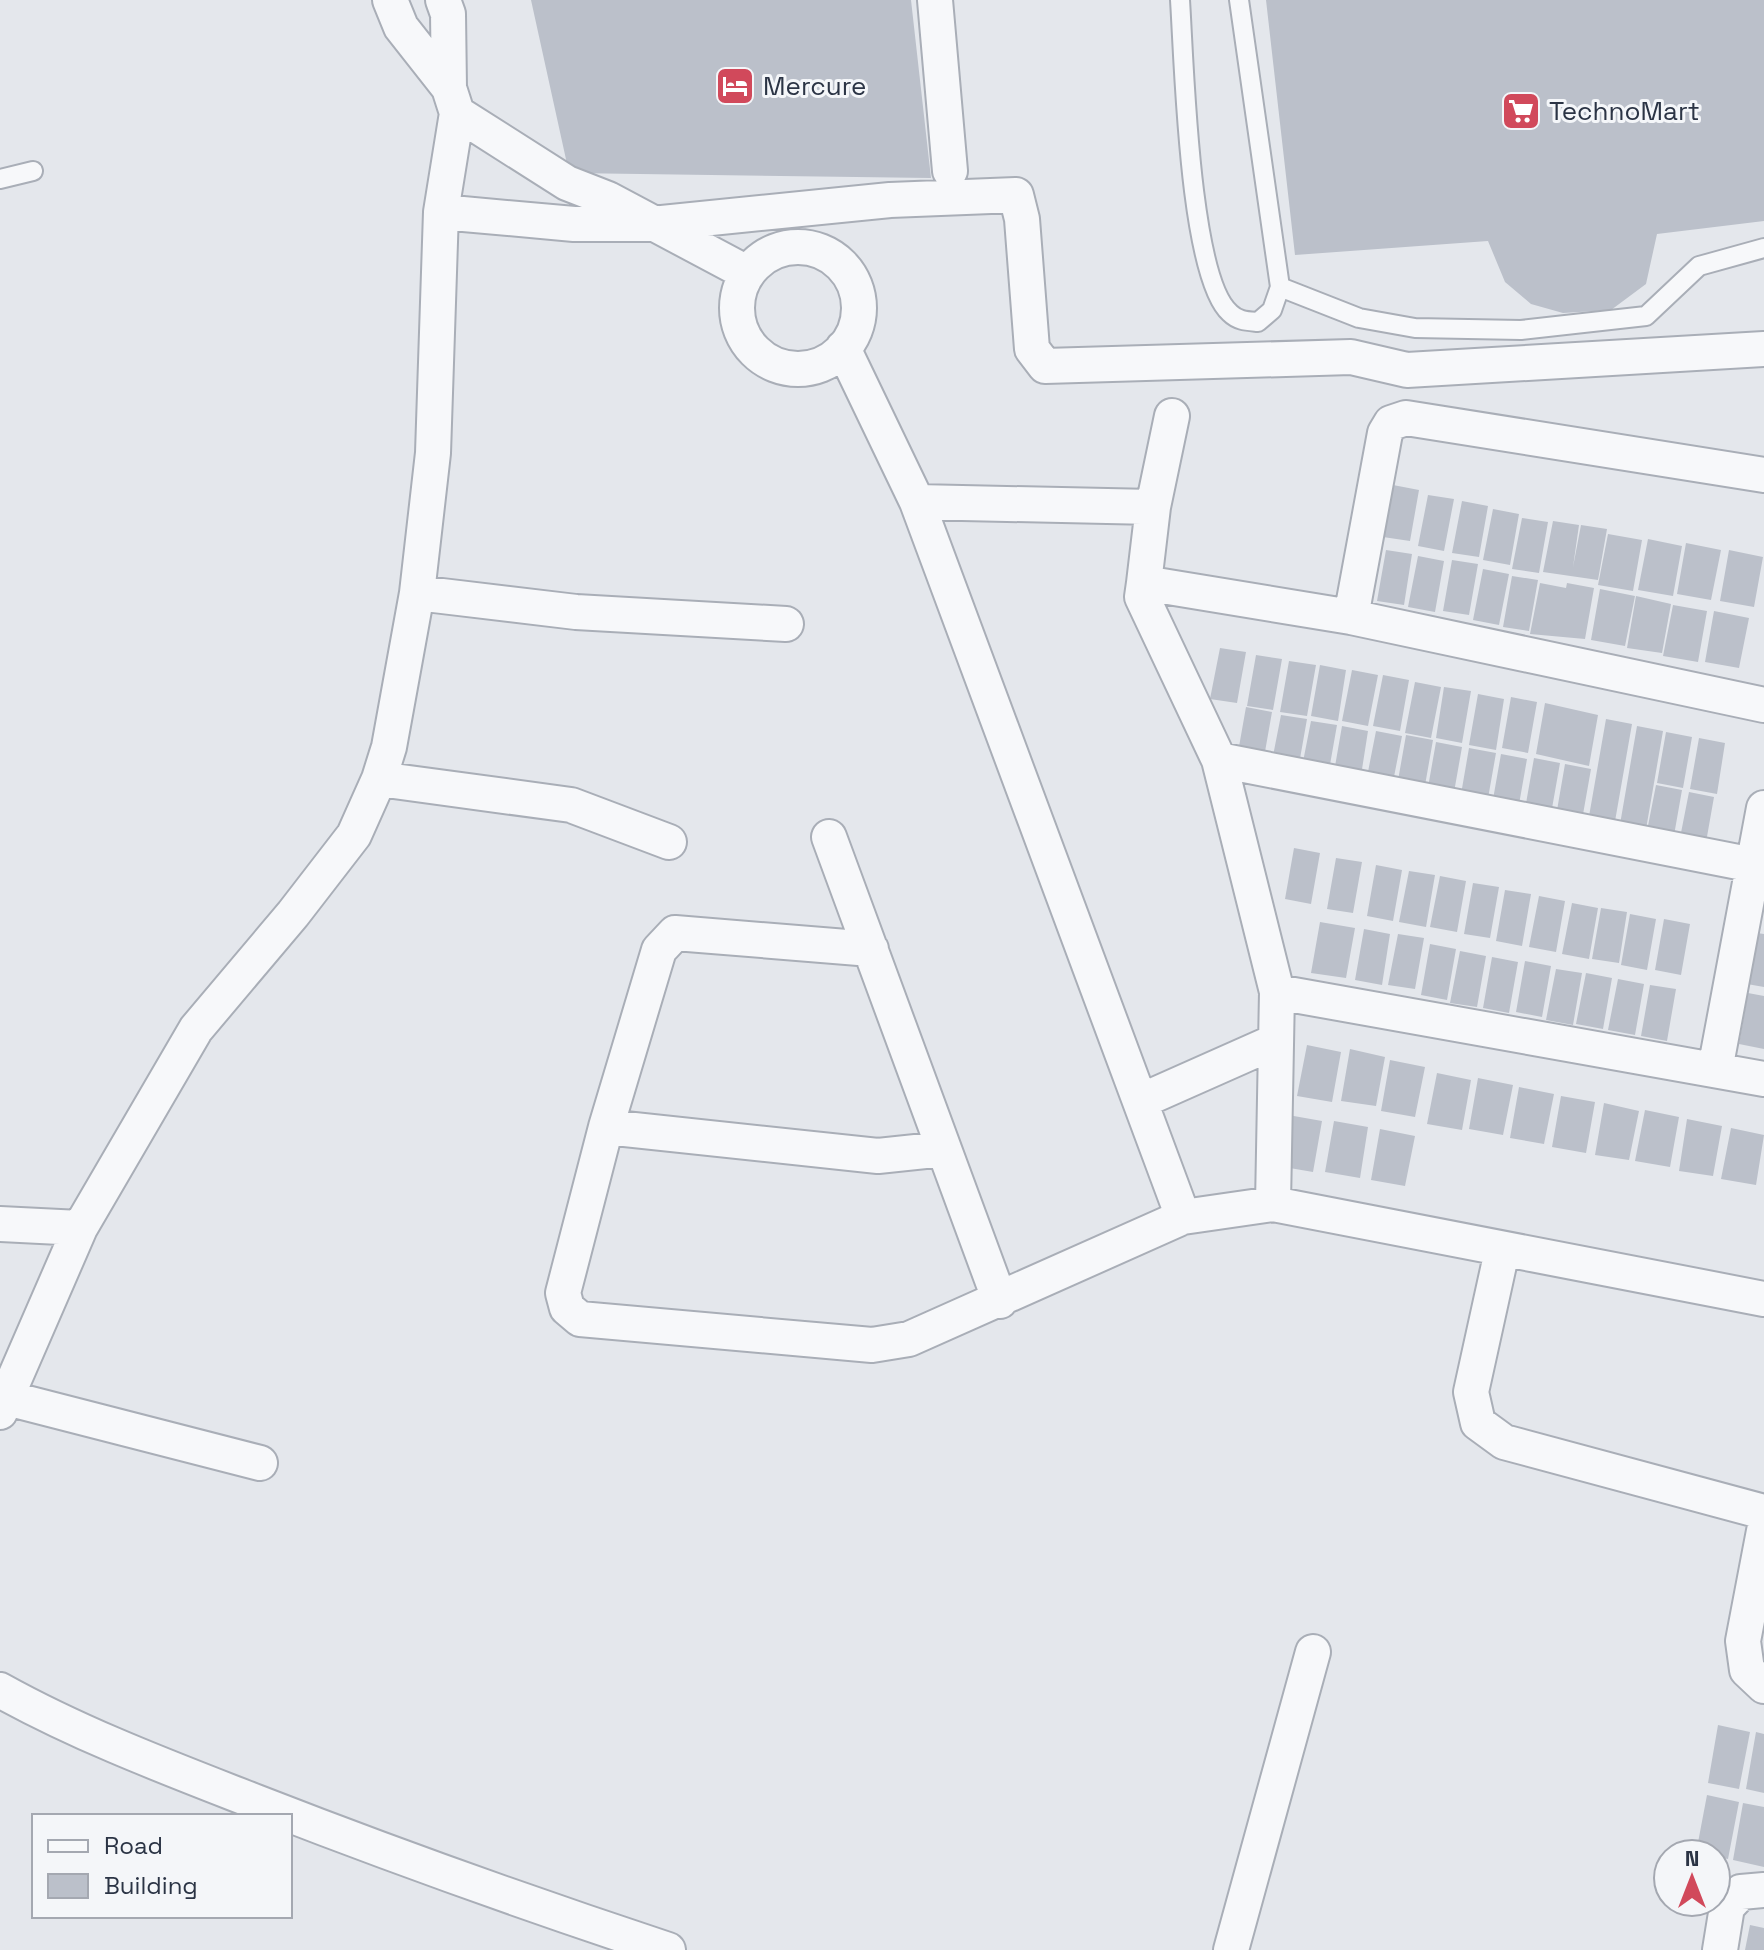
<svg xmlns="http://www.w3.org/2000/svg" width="1764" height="1950" font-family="'Space Grotesk',sans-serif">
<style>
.building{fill:#bbc0ca}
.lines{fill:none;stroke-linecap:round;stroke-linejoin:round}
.service-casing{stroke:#a9aeb7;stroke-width:22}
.minor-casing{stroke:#a9aeb7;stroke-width:38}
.service{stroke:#f7f8fa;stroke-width:18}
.minor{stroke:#f7f8fa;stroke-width:34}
.labels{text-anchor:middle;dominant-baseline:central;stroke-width:6;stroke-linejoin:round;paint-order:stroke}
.poi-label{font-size:26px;fill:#2b3445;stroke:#f4f6f9;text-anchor:start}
</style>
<rect width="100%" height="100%" fill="#e4e7ec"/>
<path class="building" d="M 531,0 L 911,0 L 931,178 L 569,173 Z
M 1266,0 L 1764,0 L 1764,221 L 1657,234 L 1646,284 L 1611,310 L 1563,313 L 1531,304 L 1505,282 L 1488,241 L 1295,255 Z
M 1393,485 L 1419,490 L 1410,541 L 1383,537 Z
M 1428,495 L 1454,499 L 1444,551 L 1418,546 Z
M 1462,501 L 1488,506 L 1479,557 L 1452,553 Z
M 1493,509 L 1519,514 L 1510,565 L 1483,560 Z
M 1522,518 L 1548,522 L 1539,573 L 1512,569 Z
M 1553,521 L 1579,525 L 1573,567 L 1581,525 L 1607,529 L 1598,580 L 1543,572 Z
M 1608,534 L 1642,540 L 1633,591 L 1598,585 Z
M 1648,539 L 1682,546 L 1673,596 L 1638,590 Z
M 1686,543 L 1721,550 L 1711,600 L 1677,594 Z
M 1386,550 L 1412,554 L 1404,605 L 1377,601 Z
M 1729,550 L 1763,557 L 1754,607 L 1720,601 Z
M 1418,556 L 1444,561 L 1435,612 L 1408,607 Z
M 1452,560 L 1478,564 L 1469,615 L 1443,611 Z
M 1483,569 L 1509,574 L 1499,625 L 1473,620 Z
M 1512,576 L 1538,580 L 1529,631 L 1503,627 Z
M 1540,583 L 1566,588 L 1567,583 L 1594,588 L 1585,639 L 1530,634 Z
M 1600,589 L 1635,596 L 1625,646 L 1591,640 Z
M 1636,596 L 1671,604 L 1662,653 L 1627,648 Z
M 1673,605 L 1707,611 L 1698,662 L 1663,656 Z
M 1714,611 L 1749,618 L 1739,668 L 1705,662 Z
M 1220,648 L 1246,652 L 1237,703 L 1210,699 Z
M 1256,655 L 1282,659 L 1273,710 L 1247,706 Z
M 1289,661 L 1316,665 L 1307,716 L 1280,712 Z
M 1320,665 L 1346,670 L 1338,721 L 1311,716 Z
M 1352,670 L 1378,675 L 1368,726 L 1342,721 Z
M 1383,675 L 1409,680 L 1400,731 L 1373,726 Z
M 1415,682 L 1441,687 L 1431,738 L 1405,733 Z
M 1444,687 L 1471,691 L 1462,743 L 1436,738 Z
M 1478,694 L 1504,699 L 1496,750 L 1469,745 Z
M 1511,697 L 1537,702 L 1528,753 L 1502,748 Z
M 1545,703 L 1598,715 L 1589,766 L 1536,754 Z
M 1246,707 L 1272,712 L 1263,763 L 1237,758 Z
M 1281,715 L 1307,719 L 1298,770 L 1271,766 Z
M 1606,719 L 1632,724 L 1614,827 L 1588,822 Z
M 1311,721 L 1337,725 L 1328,776 L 1301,772 Z
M 1342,726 L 1368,731 L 1360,782 L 1333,778 Z
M 1637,726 L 1663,731 L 1645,835 L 1619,830 Z
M 1376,731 L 1402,736 L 1392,787 L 1366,782 Z
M 1666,732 L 1692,737 L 1683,788 L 1657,783 Z
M 1406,735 L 1433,740 L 1424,791 L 1397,786 Z
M 1699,738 L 1725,743 L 1717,794 L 1690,789 Z
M 1436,742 L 1462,747 L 1453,798 L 1427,793 Z
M 1469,748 L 1496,753 L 1487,804 L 1460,800 Z
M 1501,754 L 1527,759 L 1518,810 L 1492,805 Z
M 1534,758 L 1560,763 L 1551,814 L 1525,809 Z
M 1565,764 L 1591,769 L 1582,820 L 1556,816 Z
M 1656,785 L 1682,790 L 1673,841 L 1646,836 Z
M 1689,792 L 1714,797 L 1705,848 L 1679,843 Z
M 1294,848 L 1320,853 L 1311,904 L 1285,899 Z
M 1336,858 L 1362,862 L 1353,913 L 1327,909 Z
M 1376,865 L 1402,870 L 1393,921 L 1367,916 Z
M 1409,871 L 1435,875 L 1426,927 L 1399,922 Z
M 1440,876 L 1466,881 L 1457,932 L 1430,927 Z
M 1473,883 L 1499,887 L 1490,938 L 1464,934 Z
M 1505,890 L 1531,894 L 1522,946 L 1496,941 Z
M 1539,896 L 1565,901 L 1556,952 L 1529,947 Z
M 1572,903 L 1598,908 L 1589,959 L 1562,954 Z
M 1601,908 L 1627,912 L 1619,963 L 1592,959 Z
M 1630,914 L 1656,919 L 1647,970 L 1621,965 Z
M 1664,919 L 1690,924 L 1681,975 L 1655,970 Z
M 1320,922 L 1355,928 L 1346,978 L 1311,973 Z
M 1364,929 L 1390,934 L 1382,985 L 1355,980 Z
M 1757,933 L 1764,934 L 1764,987 L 1747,984 Z
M 1398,934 L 1424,938 L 1415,989 L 1388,985 Z
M 1430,944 L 1456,949 L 1447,1000 L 1421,995 Z
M 1460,951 L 1486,956 L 1477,1007 L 1450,1003 Z
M 1492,957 L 1518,962 L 1509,1013 L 1483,1008 Z
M 1525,961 L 1551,966 L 1542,1017 L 1516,1012 Z
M 1556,969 L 1582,973 L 1573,1025 L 1546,1020 Z
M 1586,973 L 1612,978 L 1603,1029 L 1576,1024 Z
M 1618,979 L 1644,984 L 1635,1035 L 1608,1030 Z
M 1650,985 L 1676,989 L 1667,1041 L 1641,1036 Z
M 1748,993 L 1764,996 L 1764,1049 L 1739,1044 Z
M 1307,1045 L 1341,1052 L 1332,1102 L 1297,1096 Z
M 1350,1049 L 1385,1057 L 1376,1106 L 1341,1101 Z
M 1390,1060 L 1425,1067 L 1415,1117 L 1381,1111 Z
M 1437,1073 L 1471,1080 L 1462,1130 L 1427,1124 Z
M 1478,1078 L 1513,1085 L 1503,1135 L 1469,1129 Z
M 1519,1087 L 1554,1094 L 1544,1144 L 1510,1138 Z
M 1561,1096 L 1595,1102 L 1586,1153 L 1552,1147 Z
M 1604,1103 L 1639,1111 L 1629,1160 L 1595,1155 Z
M 1645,1110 L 1679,1117 L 1670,1167 L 1635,1161 Z
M 1288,1115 L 1322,1121 L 1313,1172 L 1278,1166 Z
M 1687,1119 L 1722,1126 L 1713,1176 L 1679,1171 Z
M 1334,1121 L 1368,1127 L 1360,1178 L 1325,1172 Z
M 1731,1128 L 1764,1135 L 1756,1185 L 1721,1179 Z
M 1380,1129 L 1415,1136 L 1405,1186 L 1371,1180 Z
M 1718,1725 L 1750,1732 L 1739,1789 L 1708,1783 Z
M 1756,1732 L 1764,1734 L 1764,1793 L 1746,1789 Z
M 1707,1795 L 1739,1802 L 1728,1859 L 1696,1853 Z
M 1743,1803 L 1764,1807 L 1764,1867 L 1733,1860 Z
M 1750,1925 L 1764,1928 L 1764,1950 L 1745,1950 Z"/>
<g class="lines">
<g class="service-casing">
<path id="service" d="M 1180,0 C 1184,60 1189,277 1230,313 C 1238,321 1247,321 1258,322 L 1272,310 L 1280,287 L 1239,0
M 0,179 L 33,171
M 1280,287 L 1359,318 L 1415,328 L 1521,330 L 1646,316 L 1699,266 L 1764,248"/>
</g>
<g class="minor-casing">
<path id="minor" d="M 390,0 L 401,27 L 449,88
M 935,0 L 950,171
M 457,113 L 567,183 L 608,199 L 747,273
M 441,212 L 574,224 L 652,224 L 890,200 L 1016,195 L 1022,219 L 1032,349 L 1045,366 L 1351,357 L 1407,370 L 1764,349
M737 308a61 61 0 1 1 122 0a61 61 0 1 1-122 0Z
M 843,348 L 917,502 L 1183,1217 L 1273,1204 L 1764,1299
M 917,502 L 1153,507 L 1144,583
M 1153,507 L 1172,416
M 417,593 L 576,612 L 786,624
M 1351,617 L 1385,433 L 1391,423 L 1406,418 L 1764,475
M 1219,760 L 1764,867
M 379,779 L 571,805 L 669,842
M 829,837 L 1000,1301
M 871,949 L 675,933 L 659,950 L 606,1127 L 563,1293 L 567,1308 L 580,1319 L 872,1345 L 909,1339 L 1183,1217
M 1277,992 L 1764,1079
M 1715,1070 L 1764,808
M 1141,1101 L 1276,1041
M 606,1127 L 878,1156 L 944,1149
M 1273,1204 L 1277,992 L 1219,760 L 1142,597 L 1144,583 L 1351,617 L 1764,705
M 0,1224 L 80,1228
M 1502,1251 L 1471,1392 L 1478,1423 L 1504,1442 L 1764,1512
M 7,1398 L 260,1463
M 0,1412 L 80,1228 L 196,1029 L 293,914 L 354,835 L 379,779 L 389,747 L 417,593 L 433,453 L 441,212 L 457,113 L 449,88 L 448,14 L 443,0
M 1764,1531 L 1743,1641 L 1747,1670 L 1764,1686
M 0,1690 C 81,1735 169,1768 256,1802 C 392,1855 529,1904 668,1950
M 1231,1950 L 1313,1652
M 1720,1950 L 1727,1907 L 1741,1892 L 1764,1890"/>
</g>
<use href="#service" class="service"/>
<use href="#minor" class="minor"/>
</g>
<defs>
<g id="hotel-square" transform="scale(2)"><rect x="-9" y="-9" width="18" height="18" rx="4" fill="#d1495b" stroke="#f4f6f9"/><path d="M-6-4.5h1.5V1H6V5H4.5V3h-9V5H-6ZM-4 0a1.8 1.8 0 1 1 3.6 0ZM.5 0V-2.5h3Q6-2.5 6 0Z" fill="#fff"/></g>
<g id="supermarket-square" transform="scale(2)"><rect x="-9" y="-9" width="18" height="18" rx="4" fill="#d1495b" stroke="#f4f6f9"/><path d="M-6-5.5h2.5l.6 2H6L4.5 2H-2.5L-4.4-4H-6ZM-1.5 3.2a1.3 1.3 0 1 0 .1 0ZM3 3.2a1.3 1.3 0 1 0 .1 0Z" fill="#fff"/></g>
</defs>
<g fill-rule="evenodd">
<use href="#hotel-square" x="735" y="86"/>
<use href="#supermarket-square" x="1521" y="111"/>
</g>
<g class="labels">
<g class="poi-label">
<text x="763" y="86">Mercure</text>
<text x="1549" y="111">TechnoMart</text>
</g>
</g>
<rect x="32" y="1814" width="260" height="104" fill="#f4f6f9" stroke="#a4a8b1" stroke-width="2"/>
<rect x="48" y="1840" width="40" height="12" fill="#f7f8fa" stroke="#a4a8b1" stroke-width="2"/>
<text x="104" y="1854" font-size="24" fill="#2b3445">Road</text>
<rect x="48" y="1874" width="40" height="24" fill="#bbc0ca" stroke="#a4a8b1" stroke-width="2"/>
<text x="104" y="1894" font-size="24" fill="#2b3445">Building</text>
<g transform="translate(1692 1878)"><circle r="38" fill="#f4f6f9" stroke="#a4a8b1" stroke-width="2"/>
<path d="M0-6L14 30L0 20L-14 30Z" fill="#d1495b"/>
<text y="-12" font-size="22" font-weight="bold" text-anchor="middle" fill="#2b3445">N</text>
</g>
</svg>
